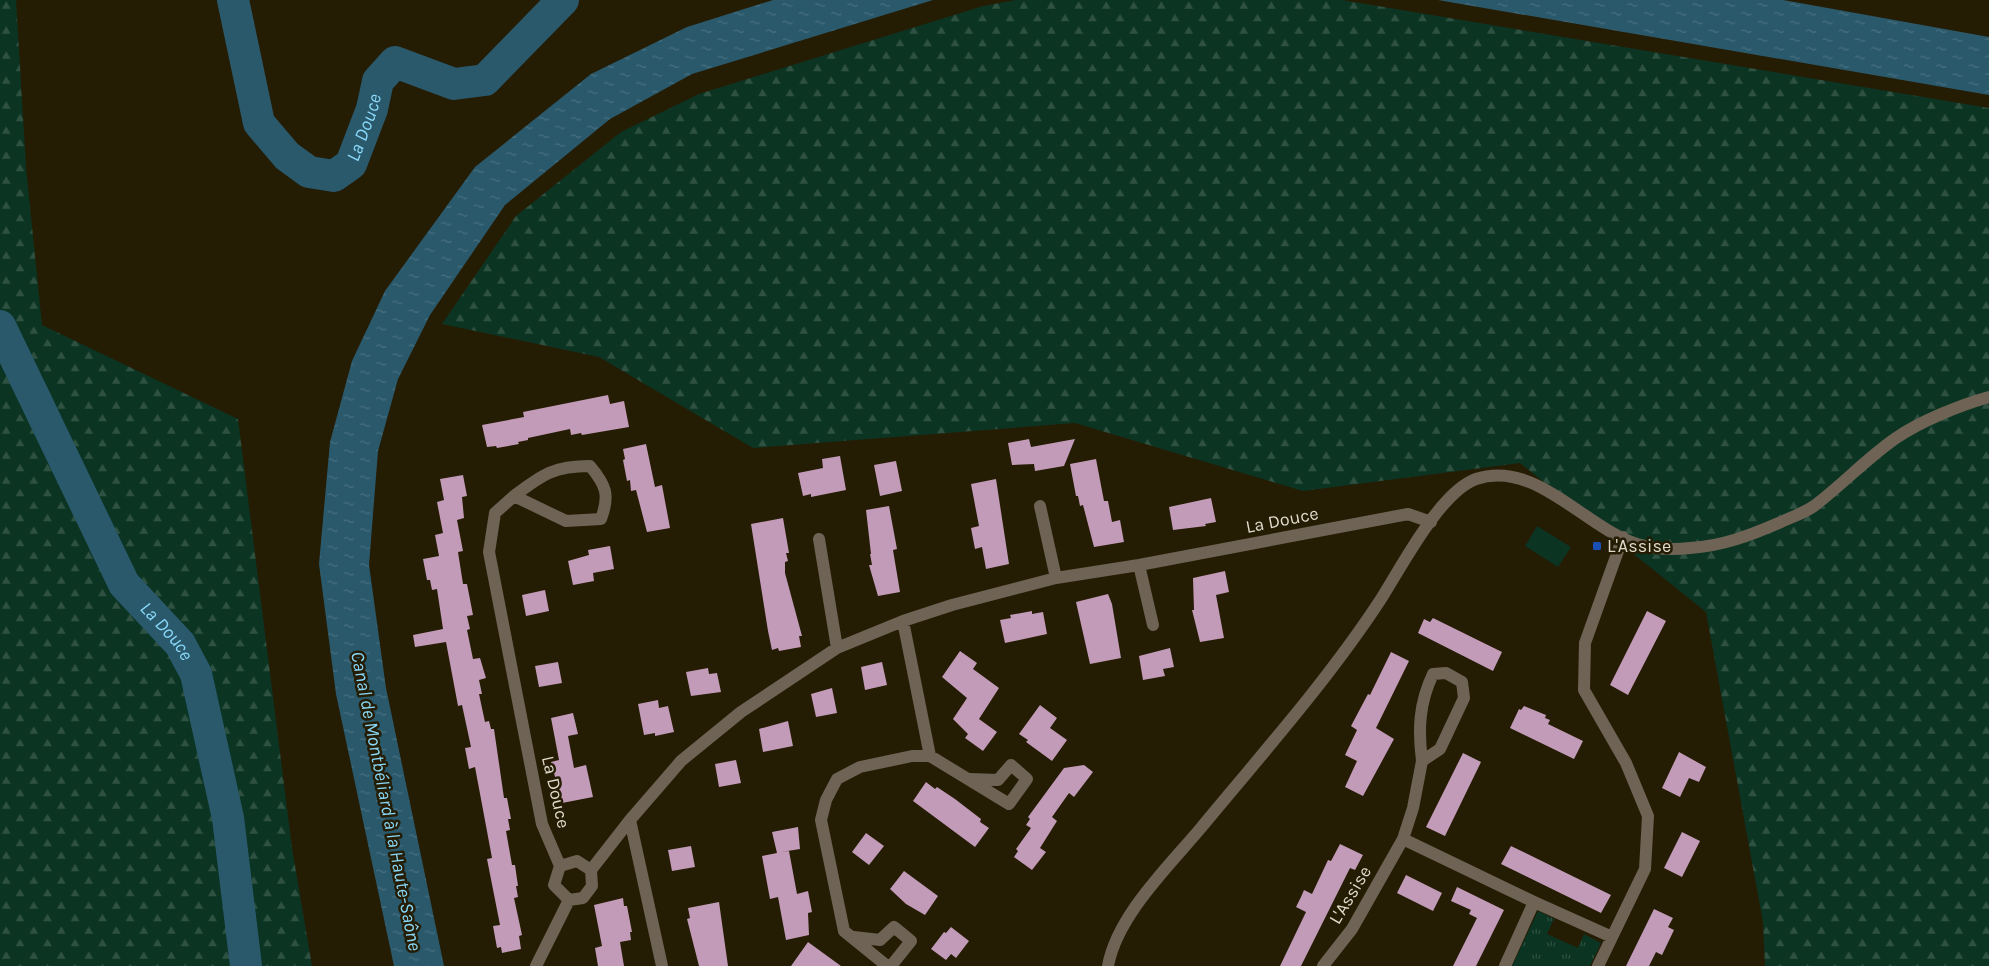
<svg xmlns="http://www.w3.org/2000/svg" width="1989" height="966" font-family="Karla,sans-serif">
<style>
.grass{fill:url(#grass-tufts)}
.forest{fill:url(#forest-firs)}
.garden{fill:#0b3422}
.water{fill:url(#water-ripples)}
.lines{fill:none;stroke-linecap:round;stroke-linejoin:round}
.river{stroke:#2a596c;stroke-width:32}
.building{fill:#c29bb8}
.minor{stroke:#6e6354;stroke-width:12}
.transit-dot{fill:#1a4fb4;stroke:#251c04;stroke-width:2}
.labels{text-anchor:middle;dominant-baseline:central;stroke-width:5;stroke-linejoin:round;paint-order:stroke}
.street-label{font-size:18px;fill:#dfdacb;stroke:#251c04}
.poi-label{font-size:18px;fill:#dfdacb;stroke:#251c04;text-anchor:start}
.water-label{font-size:19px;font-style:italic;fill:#88d7f7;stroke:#251c04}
</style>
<defs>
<pattern id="grass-tufts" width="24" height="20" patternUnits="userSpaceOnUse" patternTransform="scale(1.25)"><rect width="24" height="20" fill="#0b3422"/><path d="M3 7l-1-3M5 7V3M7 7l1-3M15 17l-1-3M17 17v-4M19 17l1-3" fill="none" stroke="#2e5141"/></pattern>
<pattern id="forest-firs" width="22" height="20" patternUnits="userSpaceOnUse" patternTransform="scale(1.25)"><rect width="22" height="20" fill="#0b3422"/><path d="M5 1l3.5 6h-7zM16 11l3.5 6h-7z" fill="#2e5141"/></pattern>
<pattern id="water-ripples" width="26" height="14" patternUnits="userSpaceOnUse" patternTransform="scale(1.25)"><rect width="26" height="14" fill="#2a596c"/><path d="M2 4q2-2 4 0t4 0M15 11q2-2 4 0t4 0" fill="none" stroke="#487080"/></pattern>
</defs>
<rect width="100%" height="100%" fill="#251c04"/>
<path class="grass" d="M 1538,911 L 1554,919 L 1547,934 L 1578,948 L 1584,934 L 1601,943 L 1590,966 L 1512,966 Z"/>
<path class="forest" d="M 0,0 L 16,0 L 26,167 L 42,325 L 238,419 L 292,848 L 312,966 L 0,966 Z
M 1016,0 L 1342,0 L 1989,108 L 1989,966 L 1765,966 L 1763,922 L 1706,612 L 1520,463 L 1303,491 L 1075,423 L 753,448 L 599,357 L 442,324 L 516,216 L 621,132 L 699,94 L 983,6 Z"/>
<path class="garden" d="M 1537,526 L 1571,547 L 1558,567 L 1525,546 Z"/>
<path class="water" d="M 773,0 L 933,0 L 692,74 L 610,119 L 505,205 L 430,315 L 398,379 L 378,451 L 369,565 L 386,688 L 444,966 L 394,966 L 336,694 L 319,564 L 330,442 L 352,361 L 385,291 L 475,167 L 591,74 L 687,27 Z
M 1438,0 L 1783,0 L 1989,37 L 1989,95 Z"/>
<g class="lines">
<g class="river">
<path id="s1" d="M 233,0 L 259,123 L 287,156 L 309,172 L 334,176 L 351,164 L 372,109 L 378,81 L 395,62 L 454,84 L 485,80 L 563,0"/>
<path id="s2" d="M 0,326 L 124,584 L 180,644 L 196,674 L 228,818 L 246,966"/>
</g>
</g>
<path class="building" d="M 608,395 L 610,404 L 624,401 L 629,427 L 582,435 L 581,433 L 571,435 L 570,429 L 528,438 L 528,440 L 518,442 L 519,444 L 497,448 L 496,446 L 487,447 L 482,425 L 524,417 L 523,412 Z
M 1029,439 L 1031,447 L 1075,439 L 1064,466 L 1035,471 L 1034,464 L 1012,465 L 1008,443 Z
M 646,444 L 655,487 L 662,485 L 670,528 L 647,532 L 636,490 L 631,491 L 630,480 L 627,481 L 623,460 L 625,459 L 623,449 Z
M 840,456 L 846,490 L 811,497 L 811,494 L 803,496 L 798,473 L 823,468 L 822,459 Z
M 1096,459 L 1104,501 L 1108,501 L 1112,522 L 1120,520 L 1124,542 L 1094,547 L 1083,505 L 1080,506 L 1078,496 L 1076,496 L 1070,464 Z
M 896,461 L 902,491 L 880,496 L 874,465 Z
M 463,475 L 467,496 L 462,497 L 464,518 L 457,520 L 463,551 L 458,552 L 463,584 L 467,584 L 473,615 L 467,616 L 470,629 L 467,630 L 473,659 L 480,658 L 486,678 L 479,680 L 482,694 L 479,694 L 485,722 L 489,721 L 491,729 L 494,729 L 504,798 L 507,798 L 511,819 L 508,819 L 510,830 L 506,831 L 512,865 L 515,865 L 518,886 L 516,886 L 518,897 L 514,898 L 522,935 L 519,936 L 521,949 L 502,953 L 501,947 L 497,948 L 493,926 L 500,925 L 487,859 L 492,858 L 475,767 L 469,769 L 465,748 L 471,747 L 462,705 L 458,706 L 446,642 L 415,647 L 413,635 L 443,629 L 437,589 L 432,590 L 430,580 L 427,580 L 423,559 L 439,556 L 435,535 L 443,533 L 437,502 L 444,500 L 440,479 Z
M 996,479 L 1009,564 L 986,569 L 982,547 L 975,549 L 971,528 L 979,526 L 971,484 Z
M 1211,498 L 1216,522 L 1205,524 L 1206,526 L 1173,530 L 1169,507 Z
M 889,506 L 897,549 L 893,550 L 900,592 L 878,596 L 869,565 L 872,565 L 870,554 L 871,554 L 866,510 Z
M 783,518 L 789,553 L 786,553 L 788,561 L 785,562 L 785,573 L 802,636 L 799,636 L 801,647 L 779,651 L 778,648 L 772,650 L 768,631 L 751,524 Z
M 610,546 L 614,569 L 593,573 L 594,581 L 573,585 L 568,561 L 589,555 L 588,550 Z
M 1225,571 L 1229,592 L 1216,595 L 1224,638 L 1200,642 L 1192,610 L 1194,610 L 1193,578 Z
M 545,590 L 549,611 L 526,616 L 522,595 Z
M 1108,594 L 1112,604 L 1121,658 L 1090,664 L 1076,602 Z
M 1032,611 L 1032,614 L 1043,612 L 1047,634 L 1005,643 L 1000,620 L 1011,618 L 1010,615 Z
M 1647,611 L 1666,621 L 1628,695 L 1610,685 Z
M 1433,618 L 1502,652 L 1493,671 L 1418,633 L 1424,619 L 1430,622 Z
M 1170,648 L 1174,667 L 1163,669 L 1165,676 L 1143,680 L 1139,656 Z
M 960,651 L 977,663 L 973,669 L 999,688 L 979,719 L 997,732 L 983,751 L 965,738 L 968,734 L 953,719 L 967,698 L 942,677 Z
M 1391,652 L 1409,661 L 1376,728 L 1394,739 L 1363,796 L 1345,787 L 1357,761 L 1345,755 L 1357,730 L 1351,726 L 1368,694 L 1370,695 Z
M 558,662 L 562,683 L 539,687 L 535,666 Z
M 882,662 L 887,685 L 865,690 L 861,667 Z
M 708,668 L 709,674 L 717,673 L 721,692 L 691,696 L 686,672 Z
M 832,688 L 837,713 L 816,717 L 811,694 Z
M 658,700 L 659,708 L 668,706 L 674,732 L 655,736 L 655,733 L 644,735 L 638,704 Z
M 1040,705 L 1057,718 L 1050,728 L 1067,740 L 1052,761 L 1026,742 L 1028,740 L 1019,734 Z
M 1524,706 L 1546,715 L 1545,718 L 1550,720 L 1548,724 L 1583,741 L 1574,759 L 1510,728 L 1519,709 L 1521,710 Z
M 573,713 L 578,734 L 568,736 L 574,768 L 586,765 L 593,797 L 562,803 L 551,762 L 559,760 L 551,718 Z
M 788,721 L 793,746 L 763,752 L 759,729 Z
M 1679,752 L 1706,767 L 1699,782 L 1689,778 L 1680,797 L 1662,788 Z
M 1463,753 L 1481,762 L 1445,836 L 1426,827 Z
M 736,760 L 741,783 L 719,787 L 715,764 Z
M 1084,765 L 1093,772 L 1074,797 L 1069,793 L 1052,817 L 1057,821 L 1040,848 L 1046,852 L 1032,870 L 1014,857 L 1018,851 L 1016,849 L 1031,828 L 1026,825 L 1030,819 L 1028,817 L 1064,768 Z
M 926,782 L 935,789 L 937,787 L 955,799 L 981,819 L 980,822 L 989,828 L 975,847 L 913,801 Z
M 798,827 L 800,849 L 781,852 L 789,851 L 797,894 L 808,891 L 812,912 L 808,913 L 809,935 L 786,940 L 778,897 L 770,899 L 762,856 L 777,853 L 772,832 Z
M 1682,832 L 1700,841 L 1682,877 L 1664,868 Z
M 866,833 L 884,846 L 869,865 L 852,852 Z
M 1340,844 L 1363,855 L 1355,870 L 1350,868 L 1301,966 L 1280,966 L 1306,912 L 1296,907 L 1301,897 L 1304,890 L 1312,894 L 1328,860 L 1331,861 Z
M 691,846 L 695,867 L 672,871 L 668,850 Z
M 1511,846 L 1611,895 L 1601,913 L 1501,864 Z
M 904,871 L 938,896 L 925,915 L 906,904 L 890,889 Z
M 1406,875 L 1442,893 L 1433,911 L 1397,893 Z
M 1457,887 L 1504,910 L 1476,966 L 1453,966 L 1477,918 L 1469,914 L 1471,910 L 1451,901 Z
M 623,898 L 624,906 L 627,906 L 632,932 L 630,932 L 631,940 L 620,942 L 624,966 L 598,966 L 595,948 L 602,946 L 594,905 Z
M 719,902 L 728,966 L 699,966 L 687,919 L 690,918 L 688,908 Z
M 1654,909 L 1673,918 L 1668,927 L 1674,930 L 1662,955 L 1656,952 L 1649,966 L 1626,966 Z
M 951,927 L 969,941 L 956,958 L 951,954 L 946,960 L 931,949 L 944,932 L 946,933 Z
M 808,942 L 841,966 L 791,966 Z"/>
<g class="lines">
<path class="minor" d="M 514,496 C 542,475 553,466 590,466 C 606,485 610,495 601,519 L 566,521 L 514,496 L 495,513 L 489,552 L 542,824 L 560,866
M 1040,506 L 1056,578
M 819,539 L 837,648
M 1139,565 L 1153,625
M 903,621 L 930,756 L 1009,804 L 1027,779 L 1011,765 L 998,780 L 970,779
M 1422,761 C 1418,730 1419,703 1433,674 L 1446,673 L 1462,682 L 1464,698 L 1440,749 L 1422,761 L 1413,808 L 1403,839 L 1534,902
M 630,820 L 662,966
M 577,861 L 591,870 L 592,886 L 583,898 L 569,900 L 554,885 L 560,866 Z
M 591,870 L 630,820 L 681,761 L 741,712 L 837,648 L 903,621 L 952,605 L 1056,578 L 1139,565 L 1408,514 L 1431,522
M 854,937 L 880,940 L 894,927 L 911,941 L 891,966
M 536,966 L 569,900
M 887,966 L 844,931 L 821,820 L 826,800 L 837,779 L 860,767 L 912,756 L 930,756
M 1108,966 C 1117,916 1168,867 1200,829 C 1262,754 1328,680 1381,599 C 1402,566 1440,492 1476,479 C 1535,459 1584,527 1637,544 C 1654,549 1673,550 1690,548 C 1723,546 1751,535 1781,522 C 1792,517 1804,513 1814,506 C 1842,485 1867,458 1896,438 C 1921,421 1960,405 1989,397
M 1323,966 L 1352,929 L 1403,839
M 1505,966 L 1534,902 L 1612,937
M 1598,966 L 1645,869 L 1648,816 L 1626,763 L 1584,690 L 1585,643 L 1623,537"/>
</g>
<rect class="transit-dot" x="1592" y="541" width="10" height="10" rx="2.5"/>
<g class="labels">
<g class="street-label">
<text transform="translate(1282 520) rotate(-11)">La Douce</text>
<text transform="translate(556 792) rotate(77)">La Douce</text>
<text transform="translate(1350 895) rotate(-59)">L'Assise</text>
</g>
<g class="poi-label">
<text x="1607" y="546">L'Assise</text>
</g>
<g class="water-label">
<text stroke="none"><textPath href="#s1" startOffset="281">La Douce</textPath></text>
<text stroke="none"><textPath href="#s2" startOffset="350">La Douce</textPath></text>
<text transform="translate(386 801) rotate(79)">Canal de Montbéliard à la Haute-Saône</text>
</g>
</g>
</svg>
